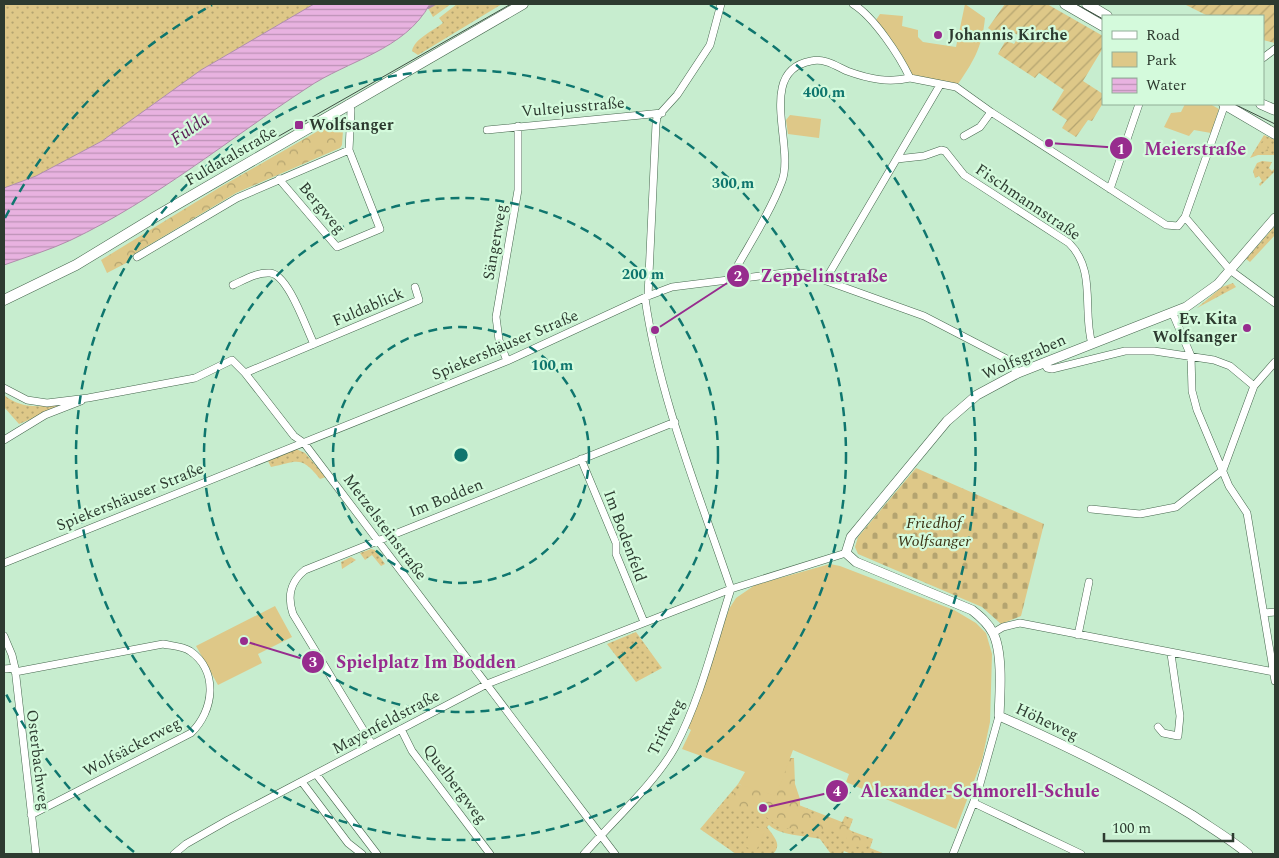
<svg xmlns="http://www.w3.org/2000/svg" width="1279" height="858" font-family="Spectral,serif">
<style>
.grass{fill:url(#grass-dots)}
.forest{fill:url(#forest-crowns)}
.cemetery{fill:url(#cemetery-stones)}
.park{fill:#dec888}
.garden{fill:url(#garden-furrows)}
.water{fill:url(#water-rules);stroke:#b08eab}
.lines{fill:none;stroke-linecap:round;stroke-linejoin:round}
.stream{stroke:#b08eab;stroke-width:2.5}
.minor-casing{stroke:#46674e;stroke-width:8}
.tertiary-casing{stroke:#46674e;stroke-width:10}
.secondary-casing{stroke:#46674e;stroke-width:11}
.minor{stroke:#fff;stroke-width:7}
.tertiary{stroke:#fff;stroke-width:9}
.secondary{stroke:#fff;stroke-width:10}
.tram{stroke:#3f5043;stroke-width:1}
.ring{fill:none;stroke:#0f766e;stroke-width:2.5;stroke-dasharray:9 6}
.poi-dot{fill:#972c8e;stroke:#d4fadc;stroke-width:2}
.labels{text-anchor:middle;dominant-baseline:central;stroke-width:4.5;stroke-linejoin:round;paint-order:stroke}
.poi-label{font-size:16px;font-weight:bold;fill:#2d3b30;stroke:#d4fadc;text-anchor:start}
.street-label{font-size:16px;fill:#2d3b30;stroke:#d4fadc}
.park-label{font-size:16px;font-style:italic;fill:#3a3113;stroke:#d4fadc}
.water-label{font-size:18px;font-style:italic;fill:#5b1d55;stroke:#d4fadc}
.centre{fill:#0f766e;stroke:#d4fadc;stroke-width:2.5}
.ring-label{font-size:15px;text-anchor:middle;font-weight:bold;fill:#0f766e;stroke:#d4fadc;stroke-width:4.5;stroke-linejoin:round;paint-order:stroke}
.leader{fill:none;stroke:#972c8e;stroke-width:2}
.callout-dot{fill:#972c8e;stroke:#d4fadc;stroke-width:2}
.mark-label{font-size:15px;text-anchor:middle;font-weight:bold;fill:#fff}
.callout-label{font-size:18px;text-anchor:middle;font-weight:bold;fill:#972c8e;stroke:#d4fadc;stroke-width:4.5;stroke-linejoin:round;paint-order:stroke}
</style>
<defs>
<pattern id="grass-dots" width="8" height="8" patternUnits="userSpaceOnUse" patternTransform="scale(1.25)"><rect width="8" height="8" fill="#dec888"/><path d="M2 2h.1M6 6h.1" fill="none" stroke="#b4a470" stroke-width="1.8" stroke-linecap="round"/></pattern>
<pattern id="forest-crowns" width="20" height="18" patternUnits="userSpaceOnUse" patternTransform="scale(1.25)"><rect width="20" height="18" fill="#dec888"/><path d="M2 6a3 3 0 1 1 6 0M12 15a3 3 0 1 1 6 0" fill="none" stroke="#b4a470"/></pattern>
<pattern id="cemetery-stones" width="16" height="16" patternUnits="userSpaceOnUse" patternTransform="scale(1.25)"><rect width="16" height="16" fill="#dec888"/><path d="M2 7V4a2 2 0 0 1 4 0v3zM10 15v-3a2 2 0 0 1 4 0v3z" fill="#b4a470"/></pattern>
<pattern id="garden-furrows" width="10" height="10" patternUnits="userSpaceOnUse" patternTransform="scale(1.25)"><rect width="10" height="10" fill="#dec888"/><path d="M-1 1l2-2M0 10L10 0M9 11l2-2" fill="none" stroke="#b4a470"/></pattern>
<pattern id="water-rules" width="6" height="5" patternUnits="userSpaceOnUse" patternTransform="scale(1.25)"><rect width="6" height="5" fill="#e8b2e0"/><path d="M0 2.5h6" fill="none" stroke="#bc92b6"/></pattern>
</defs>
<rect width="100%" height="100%" fill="#c7edcf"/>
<path class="grass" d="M 4,4 L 314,4 L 201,70 L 102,141 L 36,176 L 4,188 Z
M 430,4 L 451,4 L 433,17 L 428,8 Z
M 457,4 L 502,4 L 418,55 L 412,51 C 414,39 434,30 443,23 L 439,18 Z
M 1264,135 L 1275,140 L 1275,155 L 1258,155 L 1250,158 Z
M 1262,161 L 1272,162 L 1269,168 L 1272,171 L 1275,168 L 1275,171 L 1260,186 L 1259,184 L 1262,181 L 1259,176 L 1255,178 L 1253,171 L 1257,163 Z
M 1275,226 L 1275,235 L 1250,262 L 1246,259 Z
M 1233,283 L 1236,287 L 1197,308 L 1222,287 Z
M 4,395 C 24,412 51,406 74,401 L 19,424 L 4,407 Z
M 296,449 L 305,453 L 326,477 L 320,479 C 301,455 298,461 271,467 L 268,461 Z
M 371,549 L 375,550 L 385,564 L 381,566 L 372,555 L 365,560 L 360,553 Z
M 351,557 L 356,560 L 342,569 L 341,562 Z
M 636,632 L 662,668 L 636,682 L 607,644 Z
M 738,784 L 776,796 L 842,822 L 845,816 L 853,819 L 849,830 L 873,839 L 870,848 L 885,854 L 851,854 L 844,851 L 843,854 L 831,854 L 820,839 C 804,835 780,836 769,825 L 767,827 C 773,836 783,844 773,854 L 736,854 L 700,829 Z"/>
<path class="forest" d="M 344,116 L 342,145 L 340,148 L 236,193 L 129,257 L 130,261 L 107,273 L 101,260 L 222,186 Z
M 1264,141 L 1267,144 L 1268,151 L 1256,152 L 1258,147 Z
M 787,758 L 794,758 L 795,784 L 800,799 L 800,810 L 845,825 L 854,834 L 868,841 L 867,848 C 855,847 849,846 845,835 L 825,829 L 817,835 L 792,828 L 781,829 C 766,817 755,804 735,811 L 730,809 L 729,796 L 741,789 L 743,779 Z"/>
<path class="cemetery" d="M 916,468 L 1044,524 L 1021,616 L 1001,624 L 982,607 L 858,554 L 855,547 L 858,537 Z"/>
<path class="park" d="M 965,4 L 985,18 C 982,49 973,62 956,87 L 910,78 L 874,23 L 880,14 L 903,16 L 902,26 L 918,30 L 918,37 L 923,42 L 956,47 Z
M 1185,104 L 1210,104 L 1219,109 L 1211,133 L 1194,130 L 1189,136 L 1164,127 L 1171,113 L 1181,112 Z
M 790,115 L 821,119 L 819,138 L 788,134 L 786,120 Z
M 830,564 L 840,566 L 954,610 L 976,623 L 986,633 L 992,654 L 990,722 L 982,760 L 956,829 L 846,782 L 849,774 L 793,750 L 776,796 L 738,784 L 745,772 L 682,749 L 691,730 L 688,728 L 729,609 L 736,598 L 755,585 Z
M 275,606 L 292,637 L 258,654 L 262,663 L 218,685 L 196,646 Z
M 753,826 L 765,831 L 756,851 L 744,846 Z"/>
<path class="garden" d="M 1005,4 L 1047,4 L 1103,36 L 1103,48 L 1083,81 L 1103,94 L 1103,103 L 1092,121 L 1088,120 L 1076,137 L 1062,128 L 1067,120 L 1052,110 L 1064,90 L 1039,73 L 1035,78 L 998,54 L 1006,40 L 1014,44 L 1019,36 L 1004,26 L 998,35 L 988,28 Z
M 1184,4 L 1275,4 L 1275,43 L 1263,40 L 1263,16 L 1208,16 Z"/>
<path class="water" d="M 314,4 L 430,4 C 404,51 348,60 307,88 C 229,139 155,200 71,240 C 50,250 26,257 4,265 L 4,188 L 36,176 L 102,141 L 201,70 Z"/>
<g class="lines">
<path class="stream" d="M 428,8 L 435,4"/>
<g class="minor-casing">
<path id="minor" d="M 853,4 C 874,17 899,55 910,78 L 956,87 L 991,112 L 1166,225 L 1178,226 L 1185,217 L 1225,104
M 1263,58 L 1275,49
M 487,130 L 662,113
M 964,136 L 980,127 L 991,112
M 897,159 L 924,156 L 941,150 L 945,151 L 964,175 L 1069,243 C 1097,271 1082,310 1092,344
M 279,179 L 337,247 L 380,229 L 349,150 L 351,110 L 348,104
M 1110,189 L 1139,104
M 1185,217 L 1230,270 L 1275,303
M 137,257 L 237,198 L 349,150
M 826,279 L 940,85
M 734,280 L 734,272 C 750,243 770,213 782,181 C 795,146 756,71 811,61 C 825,58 836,66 847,71 C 869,79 888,83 910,78
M 233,285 C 244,280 257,272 270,273 C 288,274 306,328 314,344
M 648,296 L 656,124 L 657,117 L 677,95 L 710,45 L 721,4
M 645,298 C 659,397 699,494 731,589
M 1173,314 L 1191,356 L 1192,391 L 1197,410 L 1229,486 L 1247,513 L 1275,681
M 507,361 L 499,340 L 496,317 L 518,190 L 518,126
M 1044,363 L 1047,368 L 1052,369 L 1125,351 L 1154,351 L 1214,360 L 1230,366 L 1254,386
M 245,373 L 419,300 L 415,287
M 4,388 L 27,400 L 47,403 L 88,398 L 195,378 L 232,360 L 245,373 L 294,436 L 304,443 L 615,854
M 4,440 L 45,415 L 81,401
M 581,459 L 616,543 L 616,554 L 644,622
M 1223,470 L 1254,386 L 1275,362
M 1091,509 L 1140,514 L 1176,507 L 1223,470
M 4,563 L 507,361 L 648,296 L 672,287 L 792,272 L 807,274 L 924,316 L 1007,359 L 1018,373
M 1264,613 L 1275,612
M 993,633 L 1003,627 L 1020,623 L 1274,672
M 1078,635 L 1089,582
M 4,636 L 12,655 L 15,668 L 36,854
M 4,669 L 15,668
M 15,672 L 163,644 C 172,646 182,646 190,651 C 219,671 214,711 191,733 L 31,815
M 1158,727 L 1163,733 L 1178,736 L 1180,716 L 1171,654
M 401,729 L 412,751 L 490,854
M 372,744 L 293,614 C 287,596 290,582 305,570 L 675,422
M 316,774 L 377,854
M 302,782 L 348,843 L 362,854
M 974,803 L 1081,854
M 174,854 L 186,844 L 228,820 L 487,684 L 731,589 L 846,553
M 584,854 C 611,823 656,782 675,747 C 701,698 714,641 731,589
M 953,854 L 978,791 L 999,716"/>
</g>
<g class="tertiary-casing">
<path id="tertiary" d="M 1248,854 C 1230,839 1211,828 1192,815 C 1131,777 1065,745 999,716 C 1000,694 1003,652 993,633 C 988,623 981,617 972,610 L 856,562 L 846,553 L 851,537 L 947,421 L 977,395 L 1018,373 L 1186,307 L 1218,284 L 1275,218"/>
</g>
<g class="secondary-casing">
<path id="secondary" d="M 1065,4 L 1103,26
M 1087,4 L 1107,16
M 1224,104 L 1275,134
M 1261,104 L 1275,110
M 4,300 L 76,265 L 155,217 L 523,4"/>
</g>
<use href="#minor" class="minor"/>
<use href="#tertiary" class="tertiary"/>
<use href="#secondary" class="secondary"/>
<path class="tram" d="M 1076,4 L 1103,19
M 1234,104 L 1275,124
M 279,136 L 511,4"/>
</g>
<g class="ring">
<circle cx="461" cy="455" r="128"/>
<circle cx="461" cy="455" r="257"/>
<circle cx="461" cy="455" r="385"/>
<path d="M134 852A514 514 0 0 1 5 692M5 218A514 514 0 0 1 212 5M710 5A514 514 0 0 1 788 852"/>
</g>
<g class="poi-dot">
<circle cx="938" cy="35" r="5"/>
<rect x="294" y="120" width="10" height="10" rx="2.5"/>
<circle cx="1247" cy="328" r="5"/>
</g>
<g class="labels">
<g class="poi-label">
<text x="948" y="35">Johannis Kirche</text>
<text x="309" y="125">Wolfsanger</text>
<text x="1237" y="319" text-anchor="end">Ev. Kita<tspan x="1237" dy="18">Wolfsanger</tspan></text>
</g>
<g class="street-label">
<text transform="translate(573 107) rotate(-5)">Vultejusstraße</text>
<text transform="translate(231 156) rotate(-30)">Fuldatalstraße</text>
<text transform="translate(1028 202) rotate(34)">Fischmannstraße</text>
<text transform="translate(322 208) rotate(50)">Bergweg</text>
<text transform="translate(495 242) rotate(-80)">Sängerweg</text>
<text transform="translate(368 307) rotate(-23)">Fuldablick</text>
<text transform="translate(505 345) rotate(-23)">Spiekershäuser Straße</text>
<text transform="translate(1024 357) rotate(-24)">Wolfsgraben</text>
<text transform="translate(130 497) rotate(-22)">Spiekershäuser Straße</text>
<text transform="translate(446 498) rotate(-22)">Im Bodden</text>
<text transform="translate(385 527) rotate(53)">Metzelsteinstraße</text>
<text transform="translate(625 536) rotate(70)">Im Bodenfeld</text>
<text transform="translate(386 722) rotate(-28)">Mayenfeldstraße</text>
<text transform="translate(1047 722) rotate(25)">Höheweg</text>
<text transform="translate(666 727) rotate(-63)">Triftweg</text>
<text transform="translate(132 747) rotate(-28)">Wolfsäckerweg</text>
<text transform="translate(38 760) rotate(83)">Osterbachweg</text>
<text transform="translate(455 784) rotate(53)">Quelbergweg</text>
</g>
<g class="park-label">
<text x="934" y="523">Friedhof<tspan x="934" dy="18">Wolfsanger</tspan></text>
</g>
<g class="water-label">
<text transform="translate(190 129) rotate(-35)">Fulda</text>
</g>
</g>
<circle cx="461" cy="455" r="8" class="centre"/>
<g class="ring-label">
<text x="824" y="97">400 m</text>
<text x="733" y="188">300 m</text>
<text x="643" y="279">200 m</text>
<text x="552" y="370">100 m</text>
</g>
<path class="leader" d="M1049 143L1121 148M655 330L738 276M244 641L313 662M763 808L837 791"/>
<g class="callout-dot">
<circle cx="1049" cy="143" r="5"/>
<circle cx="655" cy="330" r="5"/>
<circle cx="244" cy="641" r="5"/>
<circle cx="763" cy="808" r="5"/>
<circle cx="1121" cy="148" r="12"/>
<circle cx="738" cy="276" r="12"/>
<circle cx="313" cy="662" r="12"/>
<circle cx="837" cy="791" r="12"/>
</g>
<g class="mark-label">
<text x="1121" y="154">1</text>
<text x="738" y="281">2</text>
<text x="313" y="667">3</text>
<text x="837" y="796">4</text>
</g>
<g class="callout-label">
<text x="1195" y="155">Meierstraße</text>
<text x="824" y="282">Zeppelinstraße</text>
<text x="426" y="668">Spielplatz Im Bodden</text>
<text x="980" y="797">Alexander-Schmorell-Schule</text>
</g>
<rect width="1279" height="858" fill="none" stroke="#2d3b30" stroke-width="10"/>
<rect x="1102" y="15" width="162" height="90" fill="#d4fadc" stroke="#91ae97"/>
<rect x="1112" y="31" width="25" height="8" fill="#ffffff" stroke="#91ae97"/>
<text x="1146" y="40" font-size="15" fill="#2d3b30">Road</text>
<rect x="1112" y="52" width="25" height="15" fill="#dec888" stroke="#91ae97"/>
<text x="1146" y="65" font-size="15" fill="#2d3b30">Park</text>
<rect x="1112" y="78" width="25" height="15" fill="url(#water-rules)" stroke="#91ae97"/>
<text x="1146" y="90" font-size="15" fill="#2d3b30">Water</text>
<path d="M1104 833v8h129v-8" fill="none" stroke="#2d3b30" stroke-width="2.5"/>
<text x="1112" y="833" font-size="15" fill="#2d3b30" stroke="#d4fadc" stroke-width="4" paint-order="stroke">100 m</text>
</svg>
